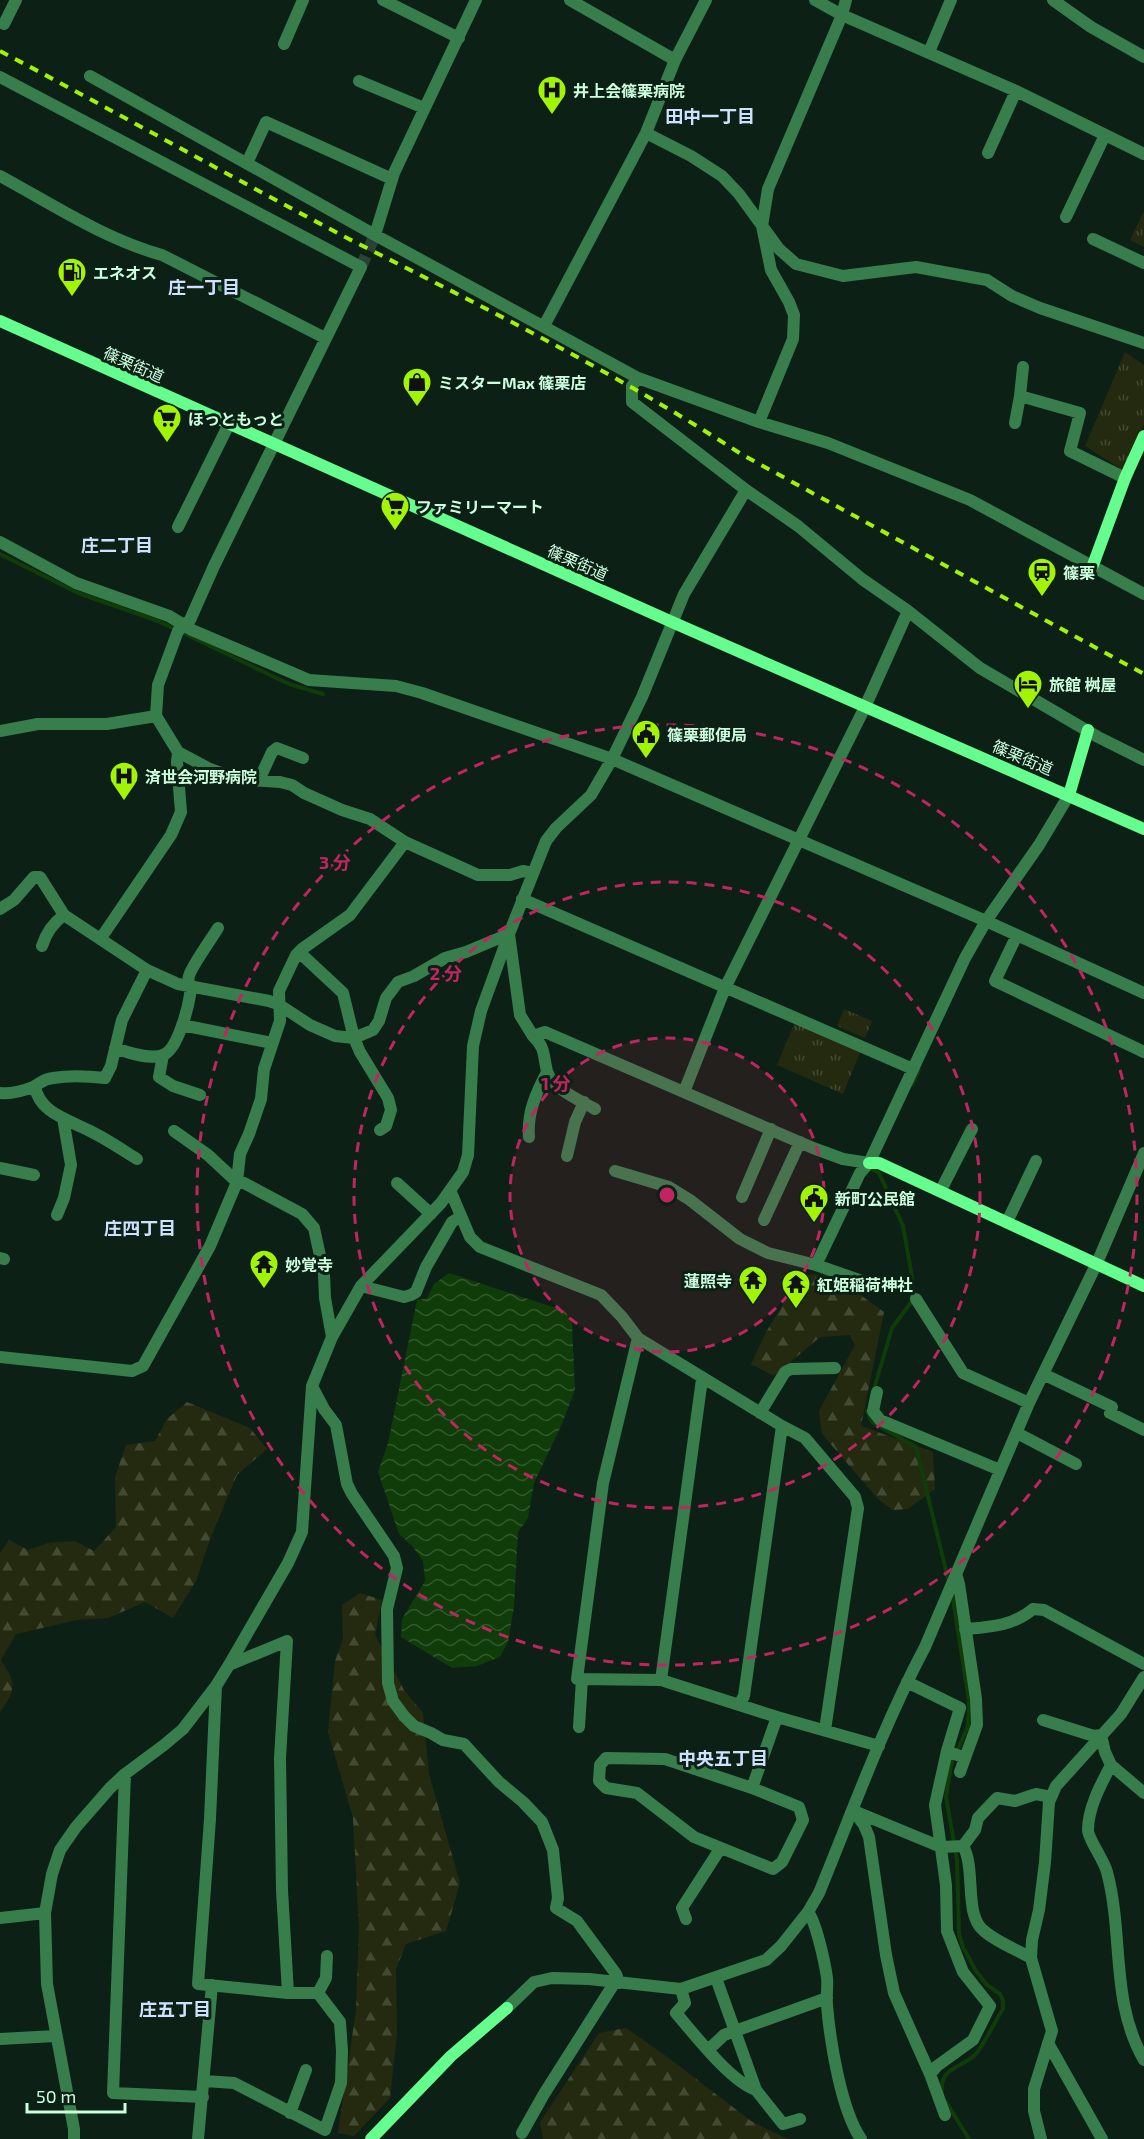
<svg xmlns="http://www.w3.org/2000/svg" width="1144" height="2139" font-family="'Exo 2','Noto Sans JP',sans-serif">
<style>
.forest{fill:url(#forest-firs)}
.park{fill:url(#park-tufts)}
.water{fill:url(#water-waves)}
.lines{fill:none;stroke-linecap:round;stroke-linejoin:round}
.stream{stroke:#0f3c09;stroke-width:4}
.street-tunnel{stroke:#2a4133;stroke-width:12;stroke-dasharray:12 6;stroke-linecap:butt}
.street{stroke:#387e4c;stroke-width:12}
.secondary{stroke:#64fd8e;stroke-width:12}
.rail{stroke:#a1f403;stroke-width:4;stroke-dasharray:9 8;stroke-linecap:butt}
.ring{fill:none;stroke:#c22462;stroke-width:3;stroke-dasharray:10 8}
.labels{text-anchor:middle;dominant-baseline:central;stroke-width:6;stroke-linejoin:round;paint-order:stroke}
.poi-label{font-size:16px;font-weight:bold;fill:#ccfede;stroke:#0d2015;text-anchor:start}
.street-label{font-size:16px;fill:#ccfede;stroke:#0d2015}
.neighbourhood-label{font-size:18px;font-weight:bold;fill:#cee1fe;stroke:#0d2015}
.centre{fill:#c22462;stroke:#0d2015;stroke-width:3}
.ring-label{font-size:18px;text-anchor:middle;font-weight:bold;fill:#c22462;stroke:#0d2015;stroke-width:6;stroke-linejoin:round;paint-order:stroke}
</style>
<defs>
<pattern id="forest-firs" width="22" height="20" patternUnits="userSpaceOnUse" patternTransform="scale(1.5)"><rect width="22" height="20" fill="#242a10"/><path d="M5 1l3.5 6h-7zM16 11l3.5 6h-7z" fill="#434a32"/></pattern>
<pattern id="park-tufts" width="24" height="20" patternUnits="userSpaceOnUse" patternTransform="scale(1.5)"><rect width="24" height="20" fill="#242a10"/><path d="M3 7l-1-3M5 7V3M7 7l1-3M15 17l-1-3M17 17v-4M19 17l1-3" fill="none" stroke="#434a32"/></pattern>
<pattern id="water-waves" width="16" height="10" patternUnits="userSpaceOnUse" patternTransform="scale(1.5)"><rect width="16" height="10" fill="#0f3c09"/><path d="M0 5q4-4 8 0t8 0" fill="none" stroke="#31592c"/></pattern>
</defs>
<rect width="100%" height="100%" fill="#0d2015"/>
<path class="forest" d="M 801,1274 L 833,1275 L 884,1312 L 861,1426 L 933,1452 L 935,1489 L 908,1509 L 893,1510 L 878,1499 L 822,1434 L 819,1411 L 855,1345 L 850,1335 L 820,1337 L 774,1376 L 751,1364 L 765,1334 Z
M 187,1402 L 250,1428 L 267,1449 L 237,1475 L 210,1539 L 196,1581 L 173,1618 L 145,1602 L 108,1618 L 77,1620 L 16,1634 L 1,1660 C 16,1684 17,1688 0,1712 L 0,1553 L 9,1540 L 28,1550 L 48,1543 L 75,1541 L 94,1551 L 116,1527 L 115,1477 L 126,1445 L 155,1441 L 167,1419 Z
M 360,1593 L 382,1600 L 375,1635 L 404,1690 L 423,1713 L 429,1774 L 460,1883 L 446,1931 L 406,1944 L 396,1969 L 397,2033 L 390,2098 L 354,2136 L 338,2133 L 356,2010 L 359,1928 L 353,1818 L 328,1732 L 335,1661 L 343,1639 L 342,1605 Z
M 626,2028 L 670,2059 L 751,2121 L 787,2139 L 543,2139 L 540,2122 L 599,2033 Z"/>
<path class="park" d="M 1144,211 L 1144,247 L 1130,240 Z
M 1125,352 L 1144,365 L 1144,424 L 1124,471 L 1085,446 Z
M 844,1009 L 872,1021 L 865,1038 L 837,1026 Z
M 795,1022 L 861,1050 L 843,1094 L 777,1065 Z"/>
<path class="water" d="M 449,1273 L 565,1311 L 572,1323 L 575,1390 L 562,1424 L 534,1483 L 528,1518 L 518,1532 L 514,1607 L 508,1642 L 500,1657 L 477,1666 L 452,1668 L 401,1637 L 402,1619 L 425,1581 L 423,1561 L 413,1547 L 399,1534 L 378,1472 L 388,1443 L 417,1300 L 427,1298 L 434,1284 Z"/>
<g class="lines">
<path class="stream" d="M 0,554 L 78,593 L 158,621 L 289,684 L 323,694
M 912,1085 L 919,1070
M 874,1165 L 872,1169 L 879,1173 L 903,1226 L 913,1282 L 912,1301 L 892,1328 L 874,1389
M 867,1411 L 872,1422 L 916,1447 L 949,1583
M 942,2092 C 939,2068 962,2067 975,2055 C 984,2045 995,2021 1003,2009 L 1003,2001 L 1000,1994 L 986,1984 L 976,1971 L 963,1947 L 959,1934 L 957,1860 L 946,1797 L 951,1765 L 968,1726 L 969,1701 L 952,1593
M 946,2102 L 969,2139"/>
<path class="street-tunnel" d="M 361,267 L 375,235"/>
<path class="street" d="M 383,0 L 459,38
M 570,0 L 675,60 L 706,0
M 815,0 L 842,15 L 1016,91 L 1144,154
M 1053,0 L 1091,27 L 1144,57
M 4,24 L 16,0
M 284,44 L 303,0
M 929,52 L 951,0
M 90,76 L 375,235 L 638,378 L 759,422 L 828,443 L 970,500 L 1144,594
M 0,77 L 361,267 L 214,566 L 190,620 L 178,631 L 158,685 L 156,716 L 178,752 L 210,769 L 237,779 L 280,782 L 292,785 L 304,793 L 342,810 L 370,819 L 405,842 L 478,875 L 510,875 L 523,871 L 533,873
M 359,81 L 424,108
M 646,133 L 691,156 L 722,176 L 739,194 L 779,249 L 796,264 L 843,276 L 916,267 L 987,280 L 1012,296 L 1040,308 L 1144,343
M 988,153 L 1016,91
M 247,163 L 266,122 L 392,179
M 0,176 C 52,204 104,239 162,255 L 325,338
M 1066,217 L 1105,135
M 375,235 L 394,173 L 476,0
M 1093,239 L 1144,263
M 544,326 L 646,133 L 675,60
M 1023,367 L 1020,396 L 1080,413 L 1070,451 L 1125,478
M 638,378 L 632,386 L 632,402 L 746,490 L 798,526 L 862,579 L 908,611 L 980,668 L 1098,737 L 1144,760
M 759,422 L 793,339 L 794,315 L 789,302 L 771,270 L 762,226 L 768,189 L 842,15 L 846,0
M 1015,423 L 1020,396
M 178,527 L 229,424
M 0,542 L 76,583 L 169,616 L 192,630 L 309,680 L 396,686 L 422,693 L 612,759 L 986,921 L 1144,993
M 0,731 L 38,724 L 107,724 L 156,716
M 259,780 L 272,752 L 277,748 L 303,758
M 522,899 L 913,1069
M 0,909 L 14,900 L 34,877 L 40,877 L 64,915 L 147,970 L 178,984 L 269,1001 L 278,1004 L 310,1025 L 335,1036 L 354,1038 L 373,1030 L 379,1021 L 386,998 L 398,982 L 414,976 L 445,958 L 466,952 L 509,934 L 520,1015 L 533,1036 L 545,1032 L 813,1148 L 843,1159 L 869,1163
M 1017,935 L 995,981 L 1144,1052
M 101,938 L 171,835 L 181,812 L 177,762 L 178,752
M 42,946 C 46,933 53,923 64,915
M 299,952 L 343,993 L 354,1038 L 360,1052 L 388,1098 L 391,1110 L 386,1126 L 380,1130
M 182,1025 L 272,1043
M 533,1036 C 546,1048 543,1056 547,1071 C 552,1089 580,1100 595,1109
M 115,1048 C 129,1053 152,1061 165,1054 C 178,1047 188,1008 190,995 C 191,989 187,982 189,976 C 191,967 212,938 218,928
M 163,1055 L 159,1077 L 173,1086 L 200,1095
M 35,1087 C 40,1113 67,1119 88,1130 C 105,1138 121,1149 137,1159
M 684,1092 L 725,988 L 865,707 L 908,611
M 0,1093 C 10,1094 23,1091 33,1087 C 40,1084 42,1079 53,1078 C 70,1075 88,1076 105,1078 L 111,1066 L 122,1020 L 147,970
M 174,1131 L 208,1155 L 237,1182 L 244,1183 L 302,1214 L 314,1228 L 324,1274 L 325,1298 L 332,1337
M 529,1137 C 527,1113 536,1093 547,1072
M 567,1156 L 575,1122 L 584,1102
M 0,1168 L 34,1175
M 615,1171 L 669,1187 L 690,1200 L 740,1239 L 768,1253 L 816,1265 L 865,1282
M 397,1183 L 431,1214
M 450,1190 L 470,1237 L 480,1247 L 601,1295 L 622,1317 L 638,1338 L 782,1426 L 744,1696 L 739,1705
M 941,1190 L 972,1129
M 742,1197 L 771,1129
M 57,1215 L 64,1198 L 71,1165 L 63,1118
M 764,1220 L 800,1142
M 1007,1222 L 1036,1161
M 0,1258 L 4,1259
M 816,1265 L 860,1173 L 869,1163 L 965,958 L 986,921 L 1039,845 L 1069,795
M 361,1286 L 404,1297 L 411,1295 L 416,1292 L 426,1267 L 452,1222 L 460,1217
M 916,1299 L 963,1373 L 1029,1403
M 638,1338 L 603,1483 L 577,1679 L 661,1680 L 777,1717 L 879,1746
M 0,1357 L 132,1371 L 143,1366 L 210,1246 L 237,1182 L 240,1154 L 249,1134 L 261,1099 L 264,1069 L 280,1021 L 279,991 L 296,955 L 302,949 L 350,915 L 405,842
M 1043,1374 L 1112,1407 L 1110,1413 L 1144,1430
M 313,1388 L 324,1409 L 336,1425 L 347,1484 L 352,1494 L 394,1556 L 397,1568 L 387,1609 L 388,1683 L 393,1701 L 404,1716 L 414,1726 L 431,1733 L 443,1740 L 464,1744 L 499,1782 L 523,1802 L 542,1822 L 553,1850 L 558,1898 L 556,1908 L 577,1921 L 616,1974 L 619,1983
M 877,1392 L 873,1411 L 880,1420 L 1000,1470
M 760,1413 L 785,1372 L 791,1369 L 835,1368
M 782,1426 L 805,1438 L 855,1497 L 858,1508 L 825,1730
M 1017,1433 L 1076,1464
M 965,1629 C 990,1627 1013,1626 1033,1609 L 1044,1610 L 1144,1664
M 661,1680 L 702,1379
M 907,1682 L 960,1708 L 947,1751 L 935,1805 L 946,1885 L 947,1931 L 963,1972 L 990,2006 L 973,2040 L 937,2066 L 930,2074
M 216,1686 L 210,1819 L 198,1984 L 288,1993 L 282,1890 L 280,1758 L 287,1641 L 229,1665
M 1043,1720 L 1094,1736 L 1101,1735
M 579,1727 L 582,1679
M 1101,1735 L 1105,1752 L 1111,1765 C 1101,1784 1088,1808 1088,1830 C 1088,1839 1104,1860 1107,1872 C 1124,1936 1110,2001 1144,2060
M 947,1751 L 965,1758 L 977,1725 L 976,1699 L 959,1584 L 956,1573
M 1111,1765 L 1144,1793
M 960,1772 L 965,1758
M 125,1774 L 113,2093 L 203,2097
M 752,1788 L 665,1759 L 606,1758 L 600,1765 L 599,1781 L 606,1788 L 637,1793 L 694,1837 L 773,1869 L 782,1862 L 803,1820 L 799,1807 L 752,1788 L 777,1717
M 853,1810 L 864,1825 L 869,1837 L 886,1955 L 894,1993 L 930,2074 L 945,2115
M 854,1811 L 941,1847 L 963,1846 L 975,1830 L 978,1818 L 997,1798 L 1015,1801 L 1036,1794 L 1051,1797
M 963,1846 C 976,1868 964,1914 983,1930 C 996,1942 1016,1949 1031,1958
M 808,1912 C 816,1922 825,1963 827,1978 C 828,1987 826,1996 827,2005 C 830,2041 841,2110 861,2139
M 0,1918 L 45,1913
M 686,1919 L 682,1908 L 720,1849
M 716,1978 L 756,2090 L 783,2124 L 800,2119
M 681,1989 L 685,2003 L 676,2013 C 694,2034 731,2082 756,2090
M 318,1993 L 326,1978 L 327,1956
M 507,2008 L 534,1982 L 552,1978 L 589,1979 L 681,1989 L 766,1960 L 781,1946 L 808,1912 L 819,1893 C 853,1810 883,1726 925,1647 L 1029,1403 L 1097,1263 L 1144,1153
M 0,2039 L 55,2036
M 1048,2043 L 1102,2139
M 708,2050 L 724,2035 L 827,1998
M 205,2081 L 234,2083 L 325,2130 L 341,2083 L 342,2051 L 340,2022 L 318,1993 L 288,1993
M 290,2113 L 306,2070
M 522,2133 L 544,2094 L 615,1982
M 74,2139 L 74,2129 L 47,1984 L 45,1913 L 52,1874 L 60,1850 L 76,1827 L 110,1788 L 125,1774 L 164,1745 L 183,1729 L 216,1686 L 229,1665 L 288,1563 L 302,1532 L 312,1386 L 332,1337 L 361,1286 L 441,1203 L 463,1172 L 468,1155 L 473,1046 L 481,1011 L 509,934 L 546,841 L 556,828 L 591,795 L 612,759 L 642,697 L 684,594 L 746,490
M 198,2139 L 212,1985
M 1041,2139 L 1034,2111 L 1034,2089 L 1052,2031 L 1031,1958 L 1032,1940 L 1039,1910 L 1045,1862 L 1049,1802 L 1056,1786 L 1121,1714 L 1144,1677"/>
<path class="secondary" d="M 0,321 L 672,622 L 1144,829
M 1093,565 L 1125,478 L 1144,436
M 1069,795 L 1088,730
M 869,1163 L 879,1163 L 1144,1286
M 371,2139 L 451,2056 L 507,2008"/>
<path class="rail" d="M 0,51 C 116,112 231,177 347,238 C 481,306 615,372 741,454 L 1144,674"/>
</g>
<circle cx="667" cy="1195" r="157" fill="#c22462" fill-opacity=".12"/>
<g class="ring">
<circle cx="667" cy="1195" r="157"/>
<circle cx="667" cy="1195" r="313"/>
<circle cx="667" cy="1195" r="470"/>
</g>
<defs>
<g id="hospital-pin" transform="scale(1.5)"><path d="M0 17L-7.5 6A9.5 9.5 0 1 1 7.5 6Z" fill="#a1f403" stroke="#0d2015"/><path d="M-5-5h3v3.5h4V-5h3V5h-3V1.5h-4V5h-3Z" fill="#111"/></g>
<g id="fuel-pin" transform="scale(1.5)"><path d="M0 17L-7.5 6A9.5 9.5 0 1 1 7.5 6Z" fill="#a1f403" stroke="#0d2015"/><path d="M-5.5-6h7V0h2V4h1.3V-2.5L3-4.5l.8-.8L6-3V5H2.5V1h-1V6h-7ZM-4.2-4.7v3.2H.2V-4.7Z" fill="#111"/></g>
<g id="shop-pin" transform="scale(1.5)"><path d="M0 17L-7.5 6A9.5 9.5 0 1 1 7.5 6Z" fill="#a1f403" stroke="#0d2015"/><path d="M-5-2.5h2.3a2.7 3.5 0 0 1 5.4 0H5L5.5 6h-11ZM-1.5-2.5h3a1.5 2.3 0 0 0-3 0Z" fill="#111"/></g>
<g id="supermarket-pin" transform="scale(1.5)"><path d="M0 17L-7.5 6A9.5 9.5 0 1 1 7.5 6Z" fill="#a1f403" stroke="#0d2015"/><path d="M-6-5.5h2.5l.6 2H6L4.5 2H-2.5L-4.4-4H-6ZM-1.5 3.2a1.3 1.3 0 1 0 .1 0ZM3 3.2a1.3 1.3 0 1 0 .1 0Z" fill="#111"/></g>
<g id="station-pin" transform="scale(1.5)"><path d="M0 17L-7.5 6A9.5 9.5 0 1 1 7.5 6Z" fill="#a1f403" stroke="#0d2015"/><path d="M-3-6H3Q5-6 5-4V2Q5 4 3 4L4.5 6H3L1.5 4h-3L-3 6H-4.5L-3 4Q-5 4-5 2V-4Q-5-6-3-6ZM-3.5-4v3h7v-3ZM-3.5 1v1.5H-2V1ZM2 1v1.5H3.5V1Z" fill="#111"/></g>
<g id="hotel-pin" transform="scale(1.5)"><path d="M0 17L-7.5 6A9.5 9.5 0 1 1 7.5 6Z" fill="#a1f403" stroke="#0d2015"/><path d="M-6-4.5h1.5V1H6V5H4.5V3h-9V5H-6ZM-4 0a1.8 1.8 0 1 1 3.6 0ZM.5 0V-2.5h3Q6-2.5 6 0Z" fill="#111"/></g>
<g id="civic-pin" transform="scale(1.5)"><path d="M0 17L-7.5 6A9.5 9.5 0 1 1 7.5 6Z" fill="#a1f403" stroke="#0d2015"/><path d="M-.6-6.5H3V-4.5H.6V-3L4-1V1h2V6H-6V1h2V-1L-.6-3ZM-1.2 2.5V6h2.4V2.5Z" fill="#111"/></g>
<g id="temple-pin" transform="scale(1.5)"><path d="M0 17L-7.5 6A9.5 9.5 0 1 1 7.5 6Z" fill="#a1f403" stroke="#0d2015"/><path d="M0-6L5-2H3V0L6.5 2.5H4V6H1.5V3h-3V6H-4V2.5H-6.5L-3 0V-2H-5Z" fill="#111"/></g>
</defs>
<g fill-rule="evenodd">
<use href="#hospital-pin" x="552" y="90"/>
<use href="#fuel-pin" x="72" y="272"/>
<use href="#shop-pin" x="417" y="382"/>
<use href="#supermarket-pin" x="167" y="418"/>
<use href="#supermarket-pin" x="395" y="506"/>
<use href="#station-pin" x="1042" y="572"/>
<use href="#hotel-pin" x="1028" y="684"/>
<use href="#civic-pin" x="646" y="734"/>
<use href="#hospital-pin" x="124" y="776"/>
<use href="#civic-pin" x="814" y="1198"/>
<use href="#temple-pin" x="264" y="1264"/>
<use href="#temple-pin" x="753" y="1280"/>
<use href="#temple-pin" x="796" y="1284"/>
</g>
<g class="labels">
<g class="poi-label">
<text x="573" y="90">井上会篠栗病院</text>
<text x="93" y="272">エネオス</text>
<text x="438" y="382">ミスターMax 篠栗店</text>
<text x="188" y="418">ほっともっと</text>
<text x="416" y="506">ファミリーマート</text>
<text x="1063" y="572">篠栗</text>
<text x="1049" y="684">旅館 桝屋</text>
<text x="667" y="734">篠栗郵便局</text>
<text x="145" y="776">済世会河野病院</text>
<text x="835" y="1198">新町公民館</text>
<text x="285" y="1264">妙覚寺</text>
<text x="732" y="1280" text-anchor="end">蓮照寺</text>
<text x="817" y="1284">紅姫稲荷神社</text>
</g>
<g class="street-label">
<text transform="translate(134 364) rotate(24)">篠栗街道</text>
<text transform="translate(578 562) rotate(24)">篠栗街道</text>
<text transform="translate(1023 757) rotate(23)">篠栗街道</text>
</g>
<g class="neighbourhood-label">
<text x="710" y="116">田中一丁目</text>
<text x="204" y="287">庄一丁目</text>
<text x="117" y="545">庄二丁目</text>
<text x="140" y="1228">庄四丁目</text>
<text x="723" y="1758">中央五丁目</text>
<text x="175" y="2009">庄五丁目</text>
</g>
</g>
<circle cx="667" cy="1195" r="9" class="centre"/>
<g class="ring-label">
<text x="335" y="869">3 分</text>
<text x="446" y="980">2 分</text>
<text x="556" y="1090">1 分</text>
</g>
<path d="M27 2103v9h98v-9" fill="none" stroke="#ccfede" stroke-width="3"/>
<text x="36" y="2103" font-size="18" fill="#ccfede" stroke="#0d2015" stroke-width="4.5" paint-order="stroke">50 m</text>
</svg>
